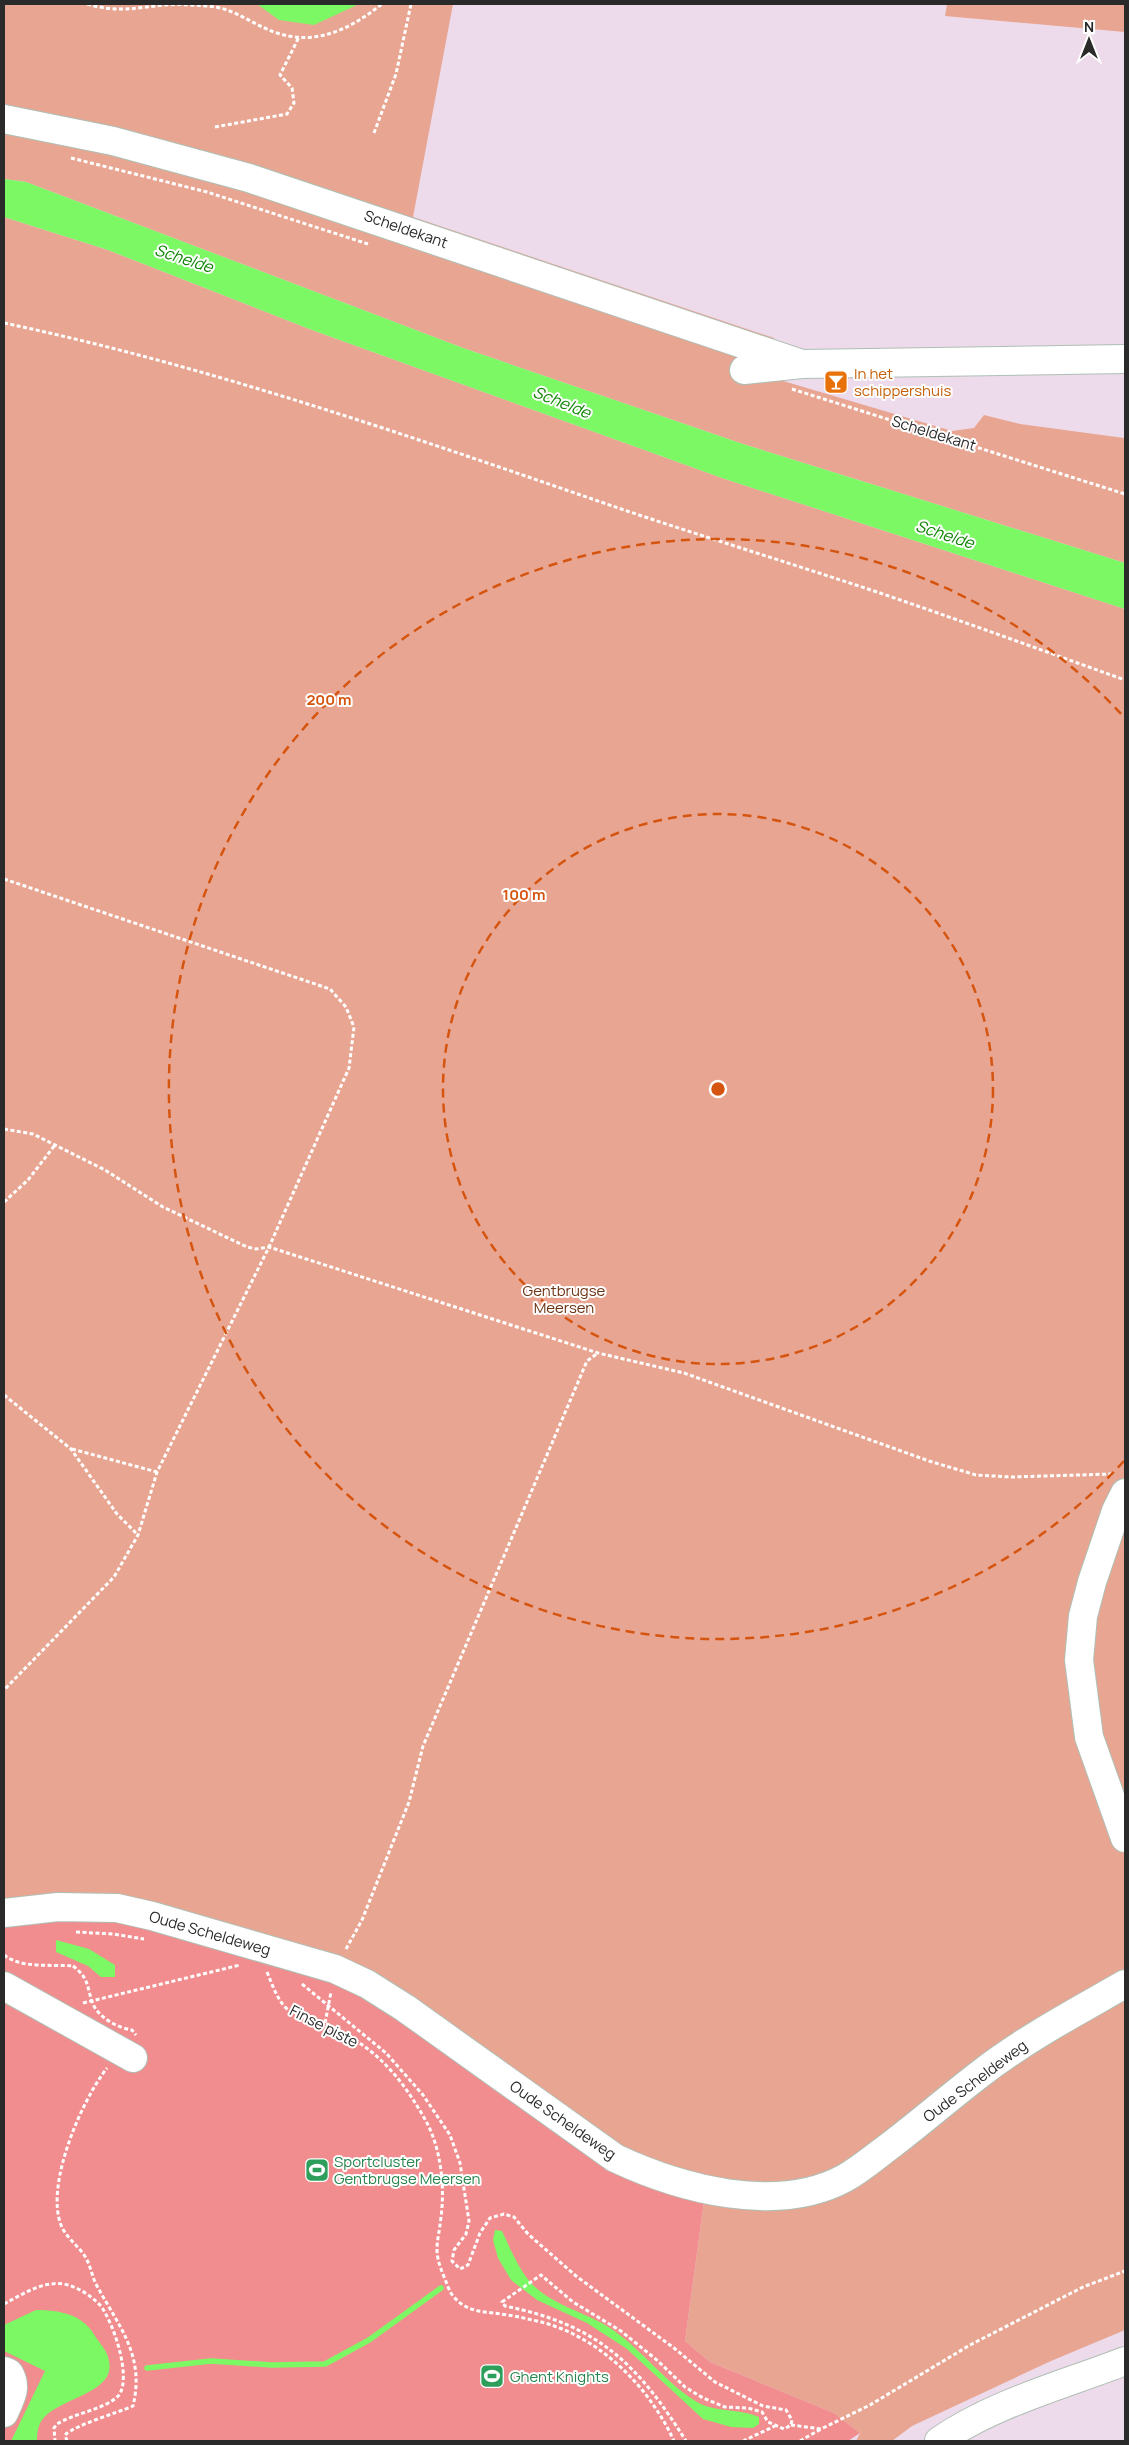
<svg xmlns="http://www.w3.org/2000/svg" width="1129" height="2445" font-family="Manrope,sans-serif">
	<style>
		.green { fill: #e8a692 }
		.pitch { fill: #f18d8e }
		.water { fill: #7df865 }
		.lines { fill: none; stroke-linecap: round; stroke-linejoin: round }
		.stream { stroke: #7df865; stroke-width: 5.5 }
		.minor-casing { stroke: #afbfb4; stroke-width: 30 }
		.path { stroke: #fff; stroke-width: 3; stroke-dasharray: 4 2.5; stroke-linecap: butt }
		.minor { stroke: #fff; stroke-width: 28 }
		.path-bridge { stroke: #fff; stroke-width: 3; stroke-dasharray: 4 2.5; stroke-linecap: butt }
		.ring { fill: none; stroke: #d5540f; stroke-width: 2.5; stroke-dasharray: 9 6 }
		.labels { text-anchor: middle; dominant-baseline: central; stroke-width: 4; stroke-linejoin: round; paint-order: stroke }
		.street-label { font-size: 15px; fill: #2a2a2a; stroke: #fff }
		.food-label { font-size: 15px; fill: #c56008; stroke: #fff; text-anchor: start }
		.park-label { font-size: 15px; fill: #6c3414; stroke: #fff }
		.leisure-label { font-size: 15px; fill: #27864d; stroke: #fff; text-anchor: start }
		.water-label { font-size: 16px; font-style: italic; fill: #118706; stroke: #fff }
		.centre { fill: #d5540f; stroke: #fff; stroke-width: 2.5 }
		.ring-label { font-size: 15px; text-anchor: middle; font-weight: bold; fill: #d5540f; stroke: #fff; stroke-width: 4; stroke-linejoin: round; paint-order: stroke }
	</style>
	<rect width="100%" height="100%" fill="#eddaeb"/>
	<!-- green -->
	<g class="green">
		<polygon points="4,4 453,4 413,217 774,338 763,375 952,431 974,428 984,415 1020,424 1124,438 1125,430 1125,563 743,444 463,348 26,182 4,179"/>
		<polygon points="947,4 1125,4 1125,32 945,16"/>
		<polygon points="4,217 108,250 312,330 722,478 1125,609 1125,2330 1051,2361 912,2426 892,2441 856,2441 860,2433 834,2413 710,2362 685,2341 705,2194 4,1901"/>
	</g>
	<!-- pitch -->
	<polygon class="pitch" points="83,1915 206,1940 367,1993 549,2116 705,2194 685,2341 710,2362 834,2413 860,2433 848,2441 4,2441 4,1921"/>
	<!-- water -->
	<g class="water">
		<polygon points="257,4 359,4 314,25 279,20"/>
		<polygon points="4,179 26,182 463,348 743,444 1125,563 1125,609 722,478 312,330 108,250 4,217"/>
		<polygon points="56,1940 89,1949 115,1965 115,1977 101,1977 88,1966 56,1952"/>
		<path d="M495 2230 502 2231C511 2250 519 2271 534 2286 556 2307 589 2313 613 2330 642 2350 668 2385 697 2402 717 2413 738 2408 759 2417V2424L753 2428 731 2427 703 2419 627 2349 587 2323 537 2300 511 2280 498 2258 493 2240Z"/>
		<path d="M36 2310C59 2310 83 2314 95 2336 98 2341 103 2346 106 2352 127 2397 50 2395 39 2426 37 2431 37 2437 37 2441H11L45 2371 4 2351V2325Z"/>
	</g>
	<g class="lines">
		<!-- stream -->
		<polyline class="stream" points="147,2368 211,2361 272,2365 325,2364 369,2340 441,2288"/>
		<!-- minor casing -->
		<g class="minor-casing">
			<g id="minor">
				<polyline points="4,119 113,141 249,178 802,364"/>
				<polyline points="744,370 802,364 1125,359"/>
				<polyline points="1125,1493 1116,1511 1092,1582 1083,1616 1079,1660 1089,1737 1125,1838"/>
				<path d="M4 1913 58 1907 117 1908 152 1916 335 1969 367 1984 405 2008 615 2158C681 2189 777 2215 845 2178 861 2169 876 2156 891 2145 921 2122 950 2097 980 2074 1025 2039 1076 2012 1125 1984"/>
				<polyline points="4,1986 133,2058"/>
				<path d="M4 2371 9 2373C18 2388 10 2399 4 2413"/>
				<path d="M939 2441C994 2403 1063 2385 1125 2361"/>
			</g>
		</g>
		<!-- path -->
		<g class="path">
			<path d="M87 4C118 13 134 8 165 5 179 4 193 5 207 6 232 7 252 24 274 32 316 47 350 29 382 4"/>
			<polyline points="215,127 287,114 294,103 292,88 280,75 299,37"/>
			<polyline points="374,133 396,74 411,4"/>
			<polyline points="71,158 207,192 368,244"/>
			<path d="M4 323C214 367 424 441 627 511 711 539 796 565 880 593 962 621 1044 651 1125 680"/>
			<polyline points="792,389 1125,494"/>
			<polyline points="4,879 330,989 346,1007 354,1027 349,1068 269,1247 157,1472 138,1535 114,1577 4,1690"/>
			<polyline points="4,1129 33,1134 105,1170 163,1207 247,1247 256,1249 269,1247 598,1353 684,1373 929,1461 976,1475 1011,1477 1112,1474"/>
			<polyline points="4,1202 28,1180 55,1145"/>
			<polyline points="4,1395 71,1449 117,1514 138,1535"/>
			<polyline points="72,1449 157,1472"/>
			<polyline points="76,1932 113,1934 144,1939"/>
			<polyline points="346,1949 362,1920 409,1802 423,1746 587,1361 598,1353"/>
			<path d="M4 1955C22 1969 51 1964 73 1966"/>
			<path d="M267 1972C272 1984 276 1996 284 2006 295 2018 311 2017 325 2023 337 2029 351 2036 361 2044 390 2064 409 2091 426 2121 441 2149 445 2186 441 2217 438 2246 432 2249 445 2279 447 2284 449 2291 453 2296 468 2314 486 2311 507 2315 517 2316 527 2319 537 2321 598 2335 649 2386 674 2441"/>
			<path d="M302 1984 386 2053 423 2095 450 2135 460 2163 469 2221 466 2234 454 2250 452 2261 460 2269 468 2265 480 2233 490 2218 504 2214 514 2217 528 2234 576 2276 674 2348 715 2382 763 2406 786 2410 792 2420 791 2425 784 2429 768 2422 762 2412 748 2408 725 2407 703 2398 685 2387 658 2361 621 2331 573 2302 541 2275 502 2302 505 2306C598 2325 637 2363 686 2441"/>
			<polyline points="83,2003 240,1965"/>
			<polyline points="325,2023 331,1992"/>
			<path d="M4 2304C23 2294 42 2281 64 2284 78 2287 90 2295 100 2305 113 2321 132 2377 119 2395 107 2409 74 2413 57 2424L54 2428 55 2441"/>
			<polyline points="791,2425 821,2429 870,2405 970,2345 1083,2287 1125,2271"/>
			<path d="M67 2441 65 2435C75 2425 117 2413 133 2406 145 2356 120 2328 97 2286 92 2277 91 2267 86 2258 79 2246 66 2238 61 2225 45 2184 82 2100 107 2068"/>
			<polyline points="743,2441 775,2426"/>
			<polyline points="800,2441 821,2429"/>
		</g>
		<!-- minor -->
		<use href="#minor" class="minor"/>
		<!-- path-bridge -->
		<path class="path-bridge" d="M73 1966C90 1979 86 1986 93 2004 99 2018 118 2028 132 2030L136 2035"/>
	</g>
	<!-- distance rings -->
	<g class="ring">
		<circle cx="718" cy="1089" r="275"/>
		<path d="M1124 1461A550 550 0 1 1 1124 717"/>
	</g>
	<!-- icons -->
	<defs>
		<g id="bar-square" transform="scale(1.25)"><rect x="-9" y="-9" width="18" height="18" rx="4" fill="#e8710a" stroke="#fff"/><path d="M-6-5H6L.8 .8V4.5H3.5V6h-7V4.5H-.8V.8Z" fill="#fff"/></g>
		<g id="stadium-square" transform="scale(1.25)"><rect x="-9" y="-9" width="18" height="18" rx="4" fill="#2e9e5b" stroke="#fff"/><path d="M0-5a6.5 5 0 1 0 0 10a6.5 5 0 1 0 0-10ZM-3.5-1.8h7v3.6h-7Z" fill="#fff"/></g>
	</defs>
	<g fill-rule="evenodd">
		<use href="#bar-square" x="836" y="382"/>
		<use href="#stadium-square" x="317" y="2170"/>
		<use href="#stadium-square" x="492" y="2376"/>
	</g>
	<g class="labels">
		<!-- street labels -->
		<g class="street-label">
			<text transform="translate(406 229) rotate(19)">Scheldekant</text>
			<text transform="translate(934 433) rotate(17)">Scheldekant</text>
			<text transform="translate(210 1933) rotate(16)">Oude Scheldeweg</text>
			<text transform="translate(324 2026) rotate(27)">Finse piste</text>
			<text transform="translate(975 2081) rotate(-37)">Oude Scheldeweg</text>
			<text transform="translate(563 2120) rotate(35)">Oude Scheldeweg</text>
		</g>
		<!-- food labels -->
		<g class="food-label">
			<text x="854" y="373">In het<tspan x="854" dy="17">schippershuis</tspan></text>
		</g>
		<!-- park labels -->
		<g class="park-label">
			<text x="564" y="1290">Gentbrugse<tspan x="564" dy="17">Meersen</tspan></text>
		</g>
		<!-- leisure labels -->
		<g class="leisure-label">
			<text x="334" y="2161">Sportcluster<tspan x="334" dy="17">Gentbrugse Meersen</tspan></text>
			<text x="510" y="2376">Ghent Knights</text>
		</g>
		<!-- water labels -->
		<g class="water-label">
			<text transform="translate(184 258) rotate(18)">Schelde</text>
			<text transform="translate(562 402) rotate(22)">Schelde</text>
			<text transform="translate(945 534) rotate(18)">Schelde</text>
		</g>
	</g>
	<circle cx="718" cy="1089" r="8" class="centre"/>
	<g class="ring-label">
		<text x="329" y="705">200 m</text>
		<text x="524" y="900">100 m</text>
	</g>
	<!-- border -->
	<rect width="1129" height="2445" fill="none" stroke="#2a2a2a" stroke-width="10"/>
	<!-- north arrow -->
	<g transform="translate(1089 40)" stroke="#ffffff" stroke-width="4" paint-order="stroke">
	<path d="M0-4L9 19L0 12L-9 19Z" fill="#2a2a2a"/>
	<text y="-8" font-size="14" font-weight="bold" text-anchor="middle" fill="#2a2a2a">N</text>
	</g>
</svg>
